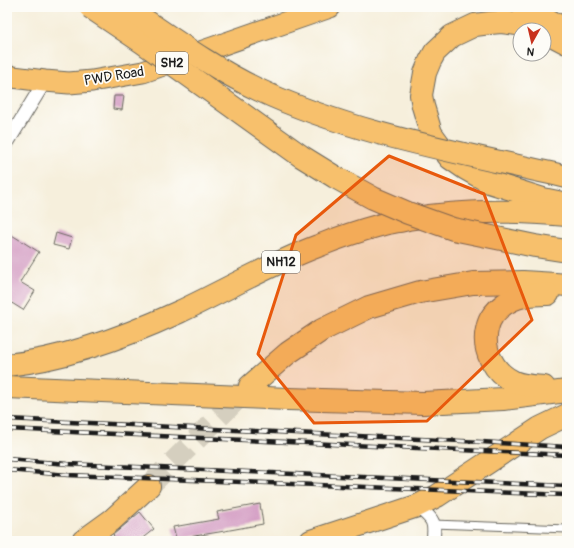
<svg xmlns="http://www.w3.org/2000/svg" width="574" height="548" font-family="Pangolin,sans-serif">
	<style>
		.building { fill: #d49ec4 }
		.lines { fill: none; stroke-linecap: round; stroke-linejoin: round }
		.motorway-tunnel { stroke: #d5cfbf; stroke-width: 22; stroke-dasharray: 22 11; stroke-linecap: butt }
		.service-casing { stroke: #68665f; stroke-width: 9 }
		.minor-casing { stroke: #68665f; stroke-width: 15 }
		.primary-casing { stroke: #68665f; stroke-width: 23 }
		.motorway-casing { stroke: #68665f; stroke-width: 24 }
		.service { stroke: #fff; stroke-width: 7 }
		.minor { stroke: #fff; stroke-width: 13 }
		.primary { stroke: #f7c06c; stroke-width: 21 }
		.motorway { stroke: #f7c06c; stroke-width: 22 }
		.rail-casing { stroke: #1c1c1c; stroke-width: 4.5 }
		.rail { stroke: #fdfcf7; stroke-width: 3; stroke-dasharray: 9; stroke-linecap: butt }
		.motorway-bridge-casing { stroke: #68665f; stroke-width: 24; stroke-linecap: butt }
		.motorway-bridge { stroke: #f7c06c; stroke-width: 22 }
		.marked { fill: #e8590c; fill-opacity: 0.2; stroke: #e8590c; stroke-width: 3; stroke-linejoin: round }
		.labels { text-anchor: middle; dominant-baseline: central; stroke-width: 3.5; stroke-linejoin: round; paint-order: stroke }
		.shield { fill: #fdfcf7; stroke: #605f5e; stroke-width: 1 }
		.shield-label { font-size: 13px; font-weight: bold; fill: #1c1c1c }
		.street-label { font-size: 14px; fill: #1c1c1c; stroke: #fdfcf7 }
	</style>
	<rect width="100%" height="100%" fill="#fdfcf7"/>
	<filter id="ink" filterUnits="userSpaceOnUse"><feTurbulence type="fractalNoise" baseFrequency=".025" numOctaves="2"/><feDisplacementMap in="SourceGraphic" scale="8" xChannelSelector="R" yChannelSelector="G"/><feConvolveMatrix kernelMatrix="1 2 1 2 8 2 1 2 1" color-interpolation-filters="sRGB"/></filter>
	<filter id="wash" filterUnits="userSpaceOnUse"><feTurbulence type="fractalNoise" baseFrequency=".012" numOctaves="4" result="noise"/><feDisplacementMap in="SourceGraphic" scale="16" xChannelSelector="R" yChannelSelector="G"/><feGaussianBlur stdDeviation="0.9" result="paint"/><feColorMatrix in="noise" values="0 0 0 0 0 0 0 0 0 0 0 0 0 0 0 0 0 1.4 0 .05"/><feComposite in="paint" operator="in"/></filter>
	<g filter="url(#wash)">
		<rect width="100%" height="100%" fill="#f6efdc"/>
		<g id="blocks">
			<!-- building -->
			<g class="building">
				<polygon points="114,96 124,96 122,110 113,109"/>
				<polygon points="7,232 39,252 20,282 35,291 23,310 7,300"/>
				<polygon points="56,233 72,238 69,249 53,245"/>
				<polygon points="260,504 263,524 219,532 176,539 173,527 219,519 217,512"/>
				<polygon points="140,512 154,529 139,541 119,541 113,535 120,529"/>
			</g>
		</g>
	</g>
	<g filter="url(#ink)">
		<use href="#blocks" fill-opacity="0" stroke="#68665f" stroke-width="1"/>
		<g class="lines">
			<!-- motorway-tunnel -->
			<polyline class="motorway-tunnel" points="149,486 249,387"/>
			<!-- service casing -->
			<g class="service-casing">
				<polyline id="service" points="433,524 567,529"/>
			</g>
			<!-- minor casing -->
			<g class="minor-casing">
				<g id="minor">
					<polyline points="7,143 45,81"/>
					<path d="M417 506C432 519 436 520 433 541"/>
				</g>
			</g>
			<!-- primary casing -->
			<g class="primary-casing">
				<g id="primary">
					<polyline points="523,7 541,15 567,30"/>
					<polyline points="7,75 13,77 45,81 69,83 92,81 143,72 330,7"/>
				</g>
			</g>
			<!-- motorway casing -->
			<g class="motorway-casing">
				<g id="motorway">
					<polyline points="542,30 517,24 501,22 490,23 475,25 452,36 435,52 430,61 425,73 421,95 423,106 431,133 439,144 450,158 466,169 489,182 543,199 567,204"/>
					<polyline points="544,31 567,43"/>
					<path d="M7 365C64 359 127 336 179 312 226 290 270 264 318 246 340 237 362 230 384 224 392 222 400 221 408 219 460 210 514 210 567 215"/>
					<polyline points="250,386 288,353 322,330 369,307 420,292 473,283 523,282 555,284 567,285"/>
					<polyline points="7,387 288,399 423,403 503,399 567,391"/>
					<path d="M544 387C534 386 523 386 514 382 494 373 482 350 487 329 488 324 490 319 493 315 507 297 526 294 548 294"/>
					<polyline points="83,541 112,520 149,486"/>
					<polyline points="311,541 417,506 437,496 540,428 567,415"/>
				</g>
			</g>
			<!-- service -->
			<use href="#service" class="service"/>
			<!-- minor -->
			<use href="#minor" class="minor"/>
			<!-- primary -->
			<use href="#primary" class="primary"/>
			<!-- motorway -->
			<use href="#motorway" class="motorway"/>
			<!-- rail casing -->
			<g class="rail-casing">
				<g id="rail">
					<polyline points="7,419 482,442 567,447"/>
					<polyline points="7,429 567,455"/>
					<polyline points="7,459 68,464 567,486"/>
					<polyline points="7,470 68,475 567,495"/>
				</g>
			</g>
			<!-- rail -->
			<use href="#rail" class="rail"/>
			<!-- motorway-bridge casing -->
			<g class="motorway-bridge-casing">
				<g id="motorway-bridge">
					<polyline points="90,7 142,42 301,156 335,177 373,198 408,213 453,229 535,246 567,251"/>
					<path d="M126 7C169 36 212 68 259 90 355 135 464 153 567 177"/>
				</g>
			</g>
			<!-- motorway-bridge -->
			<use href="#motorway-bridge" class="motorway-bridge"/>
		</g>
	</g>
	<!-- marked area -->
	<path class="marked" d="M389 156 484 194 532 320 427 421 314 423 258 354 296 235Z"/>
	<g class="labels">
		<!-- shield labels -->
		<g class="shield">
			<rect x="156" y="52" width="32" height="22" rx="3"/>
			<rect x="262" y="251" width="38" height="22" rx="3"/>
		</g>
		<g class="shield-label">
			<text x="172" y="63">SH2</text>
			<text x="281" y="262">NH12</text>
		</g>
		<!-- street labels -->
		<g class="street-label">
			<text transform="translate(114 76) rotate(-9)">PWD Road</text>
		</g>
	</g>
	<!-- margin -->
	<rect width="574" height="548" fill="none" stroke="#fdfcf7" stroke-width="24"/>
	<!-- north arrow -->
	<g transform="translate(532 42) rotate(188)"><circle r="19" fill="#fdfcf7" stroke="#a3a29f"/>
	<path d="M0-3L7 15L0 10L-7 15Z" fill="#c8321e"/>
	<text y="-6" font-size="11" font-weight="bold" text-anchor="middle" fill="#1c1c1c">N</text>
	</g>
</svg>
